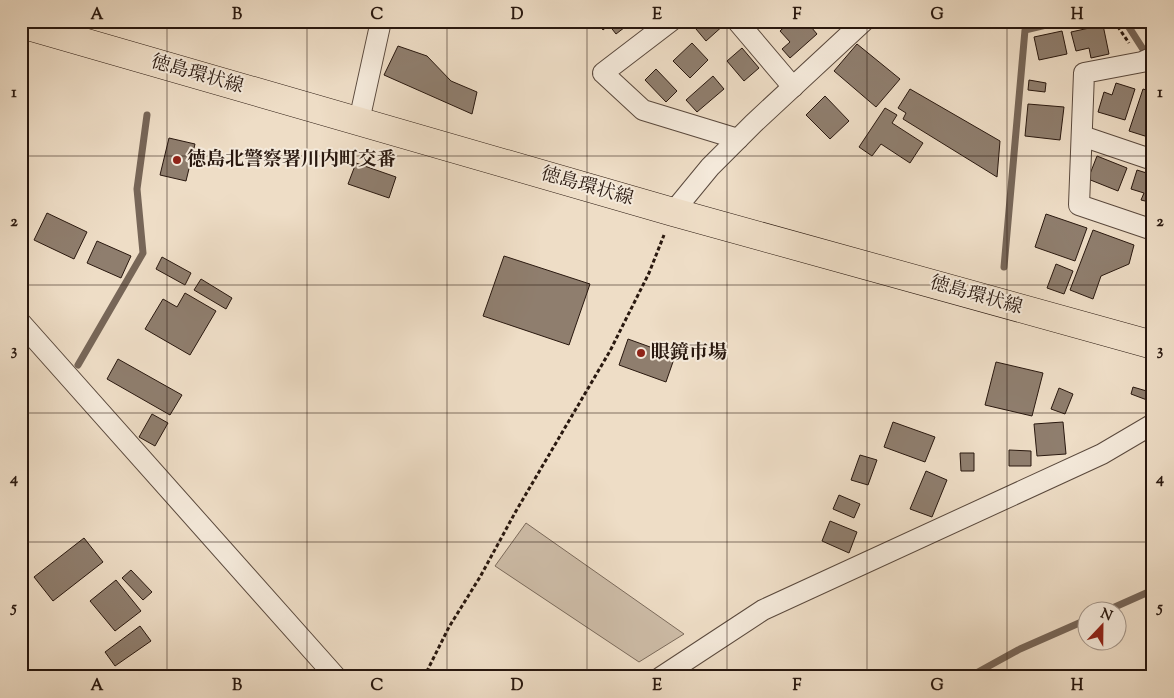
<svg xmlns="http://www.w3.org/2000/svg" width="1174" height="698" font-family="'Sorts Mill Goudy','Noto Serif JP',serif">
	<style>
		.green { fill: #cdbca7; stroke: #7b6a5b }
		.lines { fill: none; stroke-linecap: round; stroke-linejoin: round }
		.stream { stroke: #776658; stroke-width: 7 }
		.building { fill: #8f7e6e; stroke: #29180f }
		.minor-casing { stroke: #5a493d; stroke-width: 22 }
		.primary-casing { stroke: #29180f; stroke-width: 29 }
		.path { stroke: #29180f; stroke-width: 3; stroke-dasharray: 4 2.5; stroke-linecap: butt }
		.minor { stroke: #f4e9da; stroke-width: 20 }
		.primary { stroke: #eeddc6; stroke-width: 28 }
		.grid { fill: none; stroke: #29180f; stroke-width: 1; stroke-opacity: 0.55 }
		.poi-dot { fill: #8f2418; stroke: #f4e9da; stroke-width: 2 }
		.labels { text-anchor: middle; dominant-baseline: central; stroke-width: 4; stroke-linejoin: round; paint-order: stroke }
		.street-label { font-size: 19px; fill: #29180f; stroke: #f4e9da }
		.poi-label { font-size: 19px; font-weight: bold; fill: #29180f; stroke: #f4e9da; text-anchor: start }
		.neatline { fill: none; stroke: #29180f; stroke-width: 2 }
		.grid-label { font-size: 16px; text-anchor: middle; font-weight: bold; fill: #29180f }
	</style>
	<rect width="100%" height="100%" fill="#eeddc6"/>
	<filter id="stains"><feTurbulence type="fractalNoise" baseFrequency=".004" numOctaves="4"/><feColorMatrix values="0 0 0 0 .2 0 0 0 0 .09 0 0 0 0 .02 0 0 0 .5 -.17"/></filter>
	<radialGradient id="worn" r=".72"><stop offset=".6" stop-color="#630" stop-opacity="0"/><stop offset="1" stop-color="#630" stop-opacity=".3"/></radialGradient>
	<!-- green -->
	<polygon class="green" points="526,523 684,634 639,662 495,566"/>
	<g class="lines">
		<!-- stream -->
		<g class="stream">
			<polyline points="1125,21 1148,57"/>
			<polyline points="1004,267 1025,30 1063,21"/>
			<polyline points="78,365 143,253 137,189 147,115"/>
			<polyline points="1108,610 1153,590"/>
			<polyline points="969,677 1020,649 1086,620"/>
		</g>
	</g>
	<!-- building -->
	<g class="building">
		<polygon points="596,21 627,21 629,24 616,34 609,25 603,30"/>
		<polygon points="693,21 722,21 725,24 706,41 691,23"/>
		<polygon points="791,21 806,21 817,34 790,58 782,49 790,42 780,31"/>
		<polygon points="1103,25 1109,54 1091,58 1089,48 1076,51 1071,32"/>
		<polygon points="1062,31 1067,54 1039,60 1034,37"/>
		<polygon points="692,43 708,60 690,78 673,61"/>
		<polygon points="857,44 900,79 876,107 834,71"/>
		<polygon points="398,46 427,56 451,81 477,92 472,114 384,75"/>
		<polygon points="742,48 759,68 744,81 727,61"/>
		<polygon points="656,69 677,91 666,102 645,80"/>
		<polygon points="713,76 724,89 697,112 686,100"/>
		<polygon points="1029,80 1046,83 1045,92 1028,90"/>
		<polygon points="1116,83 1135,89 1125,120 1098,112 1104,92 1112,95"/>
		<polygon points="910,89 1000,141 997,177 903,119 906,113 898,108"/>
		<polygon points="1143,89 1153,92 1153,123 1148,137 1129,131"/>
		<polygon points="825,96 849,121 830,139 806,115"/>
		<polygon points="1028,104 1064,107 1060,140 1025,136"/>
		<polygon points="885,108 897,115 892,123 923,143 910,163 881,144 872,156 859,147"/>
		<polygon points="169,138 195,144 186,181 160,175"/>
		<polygon points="1097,156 1127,168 1118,191 1088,179"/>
		<polygon points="356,163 396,177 389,198 348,184"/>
		<polygon points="1137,170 1153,175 1153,203 1141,200 1144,193 1131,189"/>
		<polygon points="47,213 87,232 74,259 34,240"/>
		<polygon points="1046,214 1087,228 1075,261 1035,247"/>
		<polygon points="1093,230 1134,245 1129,264 1101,276 1093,299 1070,290"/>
		<polygon points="97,241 131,256 121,278 87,263"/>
		<polygon points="504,256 590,284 569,345 483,316"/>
		<polygon points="162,257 191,273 185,285 156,269"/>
		<polygon points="1056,264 1073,271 1064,294 1047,288"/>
		<polygon points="201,279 232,298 226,309 194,290"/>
		<polygon points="185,293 216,311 190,355 145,329 163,299 177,307"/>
		<polygon points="628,339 675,356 666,382 619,365"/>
		<polygon points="118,359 182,395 170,415 107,379"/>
		<polygon points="996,362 1043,373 1032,416 985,405"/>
		<polygon points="1133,387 1150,392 1147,400 1131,394"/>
		<polygon points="1059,388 1073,394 1065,414 1051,409"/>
		<polygon points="152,414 168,423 155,446 139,437"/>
		<polygon points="893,422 935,437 925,462 884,447"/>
		<polygon points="1063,422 1066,454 1037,456 1034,424"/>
		<polygon points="1009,450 1031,451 1031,466 1009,466"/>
		<polygon points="960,453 974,453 974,471 961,471"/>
		<polygon points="860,455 877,460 868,485 851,480"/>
		<polygon points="926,471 947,480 932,517 910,509"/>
		<polygon points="839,495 860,504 854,518 833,509"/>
		<polygon points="830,521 857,532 849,553 822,541"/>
		<polygon points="84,538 103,562 53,601 34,577"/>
		<polygon points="131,570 152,592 143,600 122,578"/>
		<polygon points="116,580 141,611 115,631 90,601"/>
		<polygon points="140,626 151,641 115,666 105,652"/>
	</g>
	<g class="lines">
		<!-- minor casing -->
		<g class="minor-casing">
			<g id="minor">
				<polyline points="671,21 603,73 643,110 738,139"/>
				<polyline points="737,21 793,87"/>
				<polyline points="1153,57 1142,62 1084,73 1079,205 1153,230"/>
				<polyline points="359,121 381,21"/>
				<polyline points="1082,136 1153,160"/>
				<polyline points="673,212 710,167 754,123 864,21"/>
				<polyline points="21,323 336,677"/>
				<polyline points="661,677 763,610 1102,454 1153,424"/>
			</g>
		</g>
		<!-- primary casing -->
		<g class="primary-casing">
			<polyline id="primary" points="21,24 673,212 1153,345"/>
		</g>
		<!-- path -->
		<g class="path">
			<polyline points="1114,21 1129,43"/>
			<polyline points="433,677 428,669 449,627 480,577 516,511 610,351 649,273 664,235"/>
		</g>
		<!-- minor -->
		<use href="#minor" class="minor"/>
		<!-- primary -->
		<use href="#primary" class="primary"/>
	</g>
	<!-- grid -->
	<path class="grid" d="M167 21V677M307 21V677M447 21V677M587 21V677M727 21V677M867 21V677M1007 21V677M21 156H1153M21 285H1153M21 413H1153M21 542H1153"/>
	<!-- markers -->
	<g class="poi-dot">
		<circle cx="177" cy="160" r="5"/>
		<circle cx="641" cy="353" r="5"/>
	</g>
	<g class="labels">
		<!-- street labels -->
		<g class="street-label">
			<text transform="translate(197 75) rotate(16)">徳島環状線</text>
			<text transform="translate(587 187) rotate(16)">徳島環状線</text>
			<text transform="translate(976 296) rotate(16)">徳島環状線</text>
		</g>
		<!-- poi labels -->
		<g class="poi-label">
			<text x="187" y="160">徳島北警察署川内町交番</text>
			<text x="651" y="353">眼鏡市場</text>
		</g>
	</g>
	<!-- margin -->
	<rect width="1174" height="698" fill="none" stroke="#eeddc6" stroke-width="55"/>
	<!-- north arrow -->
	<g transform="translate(1102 626) rotate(22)"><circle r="24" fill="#f4e9da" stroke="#a39589"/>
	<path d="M0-4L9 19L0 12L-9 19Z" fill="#8f2418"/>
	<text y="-8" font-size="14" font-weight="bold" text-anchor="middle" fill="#29180f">N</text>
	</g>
	<rect x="28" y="28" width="1118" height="642" class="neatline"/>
	<g class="grid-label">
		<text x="97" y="19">A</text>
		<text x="237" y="19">B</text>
		<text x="377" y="19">C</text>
		<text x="517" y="19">D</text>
		<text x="657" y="19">E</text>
		<text x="797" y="19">F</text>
		<text x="937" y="19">G</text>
		<text x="1077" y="19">H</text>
		<text x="14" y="97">1</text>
		<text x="1160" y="97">1</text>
		<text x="14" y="226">2</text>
		<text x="1160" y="226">2</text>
		<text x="14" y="355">3</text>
		<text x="1160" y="355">3</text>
		<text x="14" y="483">4</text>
		<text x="1160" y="483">4</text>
		<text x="14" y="612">5</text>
		<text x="1160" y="612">5</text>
		<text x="97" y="690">A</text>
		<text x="237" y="690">B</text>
		<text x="377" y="690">C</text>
		<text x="517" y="690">D</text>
		<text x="657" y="690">E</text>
		<text x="797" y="690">F</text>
		<text x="937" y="690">G</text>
		<text x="1077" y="690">H</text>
	</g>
	<rect width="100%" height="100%" filter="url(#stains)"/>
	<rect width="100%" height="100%" fill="url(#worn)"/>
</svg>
